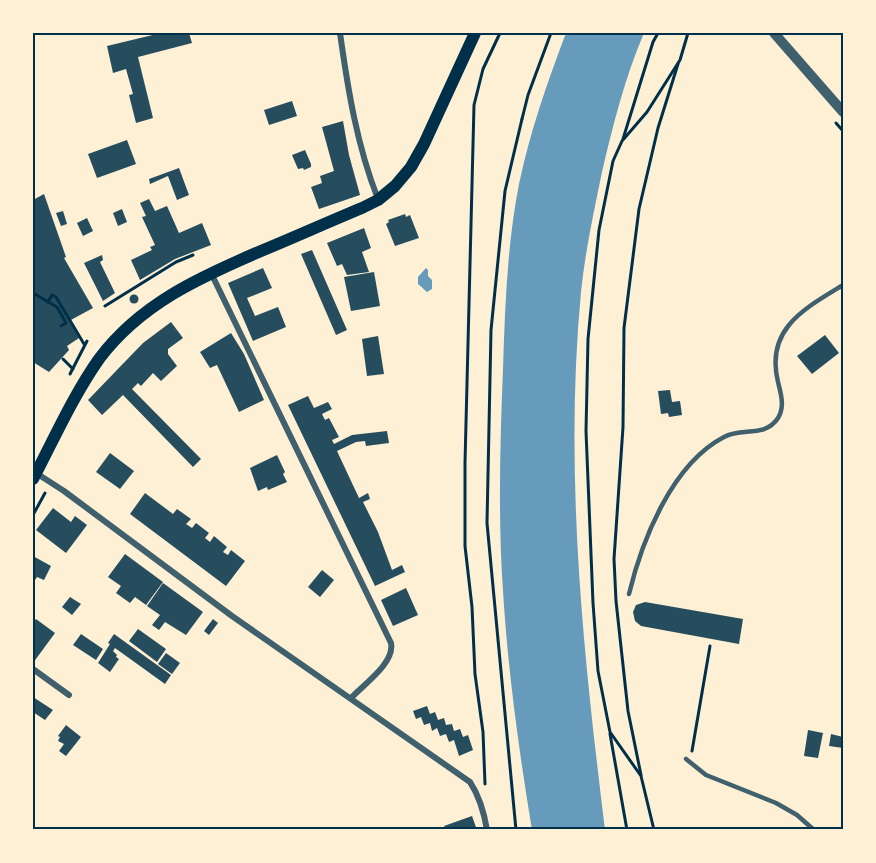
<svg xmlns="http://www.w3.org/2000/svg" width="876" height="863" font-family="Arial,sans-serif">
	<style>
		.water { fill: #669bbc }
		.building { fill: #264d5e }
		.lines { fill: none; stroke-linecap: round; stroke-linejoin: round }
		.path { stroke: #003049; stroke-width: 3 }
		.service { stroke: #3f606c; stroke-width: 4.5 }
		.minor { stroke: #3f606c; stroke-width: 6 }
		.tertiary { stroke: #3f606c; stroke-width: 10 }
		.secondary { stroke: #003049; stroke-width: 12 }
		.neatline { fill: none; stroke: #003049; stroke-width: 2 }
	</style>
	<rect width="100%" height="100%" fill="#fdf0d5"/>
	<!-- water -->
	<g class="water">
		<path d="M566 33H644C625 77 613 125 602 172 594 211 585 252 581 292 564 472 583 651 605 830H532C519 751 508 672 503 591 498 518 500 443 503 369 505 307 507 246 519 184 530 132 547 83 566 33Z"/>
		<polygon points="426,268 428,270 428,276 432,280 432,289 427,292 418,284 418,277"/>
	</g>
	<!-- building -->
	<g class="building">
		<polygon points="161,33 189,33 192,43 138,57 153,118 136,123 129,95 133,94 126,69 113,73 107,46"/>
		<polygon points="292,101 297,116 269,125 264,110"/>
		<polygon points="343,121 349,155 360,195 319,209 311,187 322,183 320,176 334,171 322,127"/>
		<polygon points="127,140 136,164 97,178 88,154"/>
		<polygon points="305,150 311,164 311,167 304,170 303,168 298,169 292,155"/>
		<polygon points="179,168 189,195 177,200 168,176 150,184 149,179"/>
		<polygon points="44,194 66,257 64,258 93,308 69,321 79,338 67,346 69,350 49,372 33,362 33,200"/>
		<polygon points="149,199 155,211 167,206 179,233 202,223 211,245 175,259 140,280 131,260 152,250 150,247 155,245 142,217 146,216 140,203"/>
		<polygon points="122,209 127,222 118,226 113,213"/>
		<polygon points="63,211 67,224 61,226 56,213"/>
		<polygon points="405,214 406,217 410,215 419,238 395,246 386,224 389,222 388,220"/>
		<polygon points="87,218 93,231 83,236 77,223"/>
		<polygon points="364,228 371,248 362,252 369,272 347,275 342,264 337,266 327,243"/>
		<polygon points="312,250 347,330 336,335 301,254"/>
		<polygon points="102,255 103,260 100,262 115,293 103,301 84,263"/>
		<polygon points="263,268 272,288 247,298 255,316 278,307 286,327 253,341 228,283"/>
		<polygon points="374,272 380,306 351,311 344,277"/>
		<circle cx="134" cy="299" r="4.5"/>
		<polygon points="171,322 183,338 168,349 168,354 177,366 161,381 153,373 141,386 138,383 132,389 201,459 193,467 123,395 102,415 88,400 143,343"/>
		<polygon points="231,333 244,354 264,400 239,412 217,365 210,368 200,352"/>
		<polygon points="825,335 839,353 812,374 797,356"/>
		<polygon points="378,336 384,374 367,376 362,339"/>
		<polygon points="670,390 672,402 680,401 682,415 669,417 668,413 661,414 658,391"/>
		<polygon points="308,396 314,408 328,402 332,409 322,414 325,420 329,418 339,437 332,440 334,444 352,435 387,431 389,443 366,446 365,441 356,442 337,451 359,498 368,493 370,499 363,502 378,532 392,570 402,565 405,572 375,586 288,405"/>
		<polygon points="110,453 134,471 120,489 96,472"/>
		<polygon points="277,455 285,472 283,474 287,482 268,490 267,487 258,491 250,468"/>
		<polygon points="145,493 173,514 177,509 191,519 186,524 192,528 196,523 209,533 205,538 210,542 214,536 227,547 223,552 228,555 231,550 245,561 226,586 130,514"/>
		<polygon points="53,508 71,522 75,516 87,525 66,553 36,530"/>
		<polygon points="125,554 163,582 146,605 135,597 130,603 116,593 121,586 108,577"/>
		<polygon points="33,556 51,566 44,580 37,577 33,583"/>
		<polygon points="322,570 334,580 320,597 308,587"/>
		<polygon points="163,583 203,612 186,635 165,622 159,630 152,625 160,615 147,606"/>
		<polygon points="406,588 418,615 393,626 381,600"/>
		<polygon points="70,597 81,604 72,615 62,607"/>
		<polygon points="645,602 743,619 739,644 641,626 635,621 633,612 636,605"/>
		<polygon points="36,619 55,633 33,663 33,623"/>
		<polygon points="213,619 218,623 209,635 204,631"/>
		<polygon points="138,629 166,649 157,662 129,641"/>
		<polygon points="81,634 103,649 96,660 73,645"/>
		<polygon points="114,634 171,675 165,684 115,648 113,651 117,655 116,657 119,659 110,672 98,663 110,644 108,643"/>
		<polygon points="166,653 180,663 172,674 158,664"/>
		<polygon points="33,697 53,710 45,720 33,712"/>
		<polygon points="427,706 430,714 435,712 438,720 444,718 446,725 452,724 454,731 460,729 463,737 468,735 473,750 459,756 454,740 449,742 446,734 440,736 437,728 432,731 430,723 424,725 421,717 416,719 413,711"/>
		<polygon points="66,725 81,737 66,756 59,751 64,744 58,741 60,737 58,736"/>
		<polygon points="808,730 823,733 818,758 804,756"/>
		<polygon points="831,734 843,737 843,748 829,746"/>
		<polygon points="472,816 477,830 446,830 444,826"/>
	</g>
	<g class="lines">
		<!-- path -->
		<g class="path">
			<polyline points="522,119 528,95 551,33"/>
			<polyline points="836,123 843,131"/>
			<polyline points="623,139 653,42 658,33"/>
			<polyline points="33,293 57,307 66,323 61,326"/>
			<polyline points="48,302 52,295 56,297 84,344"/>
			<polyline points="105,306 176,262 193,255"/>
			<polyline points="63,359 73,369"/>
			<polyline points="70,374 87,341"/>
			<polyline points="33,515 45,493"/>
			<polyline points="610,734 627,830"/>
			<polyline points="692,751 710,646"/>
			<polyline points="641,775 628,711 616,601 614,559 623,427 624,328 639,209 658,128 678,64"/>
			<polyline points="485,784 483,732 475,674 472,607 465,546 465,463 474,105 483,69 500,33"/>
			<polyline points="516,830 487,523 491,330 505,191 522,119"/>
			<polyline points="654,830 641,776 610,732 598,671 593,603 586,431 588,339 599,230 613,161 622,141 647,112 680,60 688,33"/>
		</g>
		<!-- service -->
		<g class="service">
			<path d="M629 594C642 540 672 464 724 437 742 427 765 438 778 418 785 407 781 394 778 382 765 329 804 309 843 285"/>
			<polyline points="686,759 706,775 776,803 797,815 814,830"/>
		</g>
		<!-- minor -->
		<g class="minor">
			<path d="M340 33C348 90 357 146 378 199"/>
			<path d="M211 273 391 643C395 663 364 684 351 698"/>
			<path d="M36 473 64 491 232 616 470 782C480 797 484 812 487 830"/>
			<polyline points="33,669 69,695"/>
		</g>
		<!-- tertiary -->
		<polyline class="tertiary" points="774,33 843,112"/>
		<!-- secondary -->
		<path class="secondary" d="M33 479C54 439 73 396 99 359 140 304 200 277 261 251 295 237 328 222 362 208L378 200 395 186 411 167 424 144 475 33"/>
	</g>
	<!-- border -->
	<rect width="876" height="863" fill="none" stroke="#fdf0d5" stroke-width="69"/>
	<rect x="34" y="34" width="808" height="794" class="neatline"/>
</svg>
